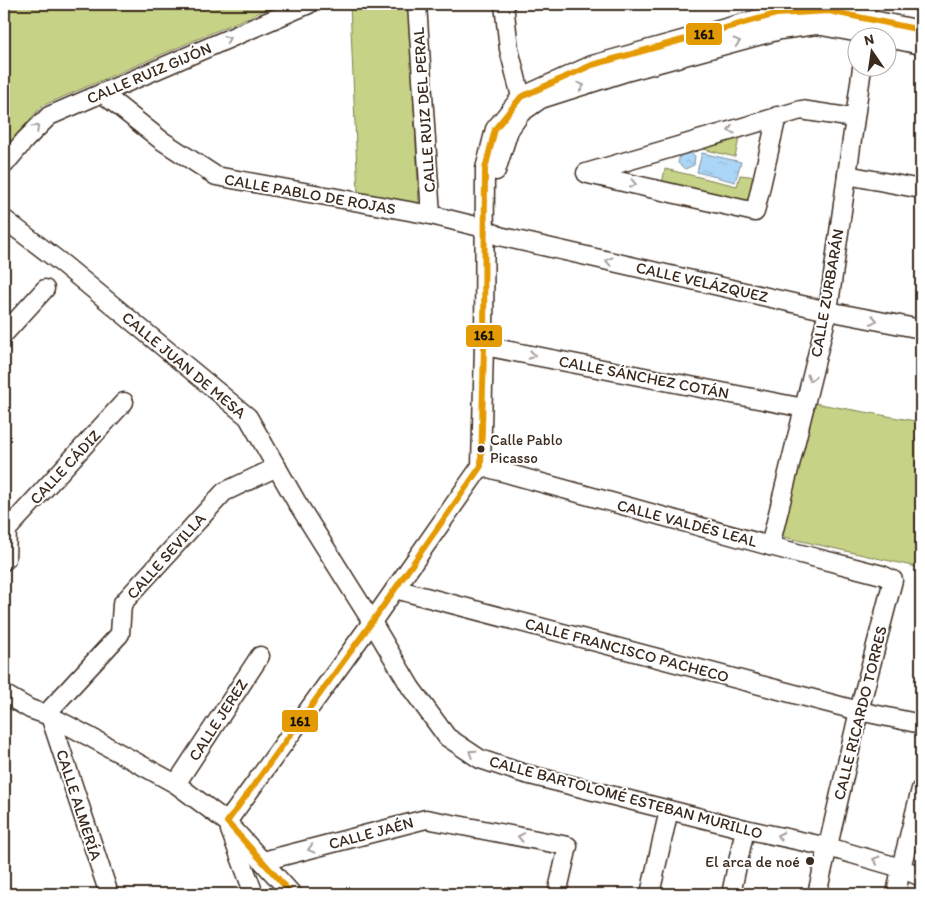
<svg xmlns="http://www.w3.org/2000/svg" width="925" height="898" font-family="Itim,sans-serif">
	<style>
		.green { fill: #c6d285; stroke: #807e52 }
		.water { fill: url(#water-ripples); stroke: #7f91a0 }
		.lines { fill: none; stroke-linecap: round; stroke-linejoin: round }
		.minor-casing { stroke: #3b2a1e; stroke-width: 21 }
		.minor { stroke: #fff; stroke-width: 18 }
		.bus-1-casing { stroke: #fff; stroke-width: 10 }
		.bus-1 { stroke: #e49a03; stroke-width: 6 }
		.oneway { stroke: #a79f9a }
		.bus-dot { fill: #3b2a1e; stroke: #fff; stroke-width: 2 }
		.labels { text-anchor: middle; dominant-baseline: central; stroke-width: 4; stroke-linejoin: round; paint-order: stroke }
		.bus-label { font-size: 15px; fill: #3b2a1e; stroke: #fff; text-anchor: start }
		.street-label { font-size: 16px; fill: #3b2a1e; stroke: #fff }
		.poi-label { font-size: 16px; fill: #3b2a1e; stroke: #fff; text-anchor: end }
		.line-badge { stroke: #fff; stroke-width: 2 }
		.pale-badge-label { font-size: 14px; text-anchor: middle; font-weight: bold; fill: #111 }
	</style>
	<defs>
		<pattern id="water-ripples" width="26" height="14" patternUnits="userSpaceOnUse" patternTransform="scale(1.25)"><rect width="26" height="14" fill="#acd6f7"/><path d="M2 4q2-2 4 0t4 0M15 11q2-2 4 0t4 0" fill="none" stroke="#95b8d3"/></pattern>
	</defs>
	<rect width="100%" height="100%" fill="#fff"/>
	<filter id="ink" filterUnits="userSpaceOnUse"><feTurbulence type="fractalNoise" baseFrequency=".02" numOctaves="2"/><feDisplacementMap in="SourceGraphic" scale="10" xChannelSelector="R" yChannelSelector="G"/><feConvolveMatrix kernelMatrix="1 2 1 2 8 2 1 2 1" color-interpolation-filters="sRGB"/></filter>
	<g filter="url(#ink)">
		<!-- green -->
		<g class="green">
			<polygon points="4,4 279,4 42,106 4,149"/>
			<polygon points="350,4 409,4 419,204 358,195"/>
			<polygon points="740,134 735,157 695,147"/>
			<polygon points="665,169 737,186 740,175 757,177 751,206 662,183"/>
			<polygon points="814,403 921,422 921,568 779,536"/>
		</g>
		<!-- water -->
		<g class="water">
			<polygon points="689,152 695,156 694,165 685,169 678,163 680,155"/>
			<polygon points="702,153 741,162 735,182 697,172"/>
		</g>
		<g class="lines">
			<!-- minor casing -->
			<g class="minor-casing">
				<g id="minor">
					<polyline points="417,4 431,215"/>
					<polyline points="504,4 509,49 521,97"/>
					<polyline points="888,38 921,45"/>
					<polyline points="102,93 161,140 216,176 431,215 484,228 499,236 828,311 921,329"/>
					<polyline points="4,165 25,140 49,116 309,4"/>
					<polyline points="496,171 509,130 521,113 541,99 629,71 780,30 816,25 887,38"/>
					<polyline points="586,173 801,110 854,118"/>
					<polyline points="588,174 755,212 777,116"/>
					<polyline points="847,175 921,189"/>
					<polyline points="4,219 64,265 248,417 296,501 372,622 411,688 447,737 480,759 522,773 745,829 828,847 901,868 921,877"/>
					<polyline points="4,334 45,289"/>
					<polyline points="484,346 804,408"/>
					<polyline points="481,466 770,546 882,575 893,580 859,711 817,894"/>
					<polyline points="770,546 828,311 862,68"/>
					<polyline points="4,561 6,559 7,530 124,402"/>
					<polyline points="395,589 859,711 921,724"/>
					<polyline points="4,694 30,709 50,716 90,737 176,784 227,822 292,894"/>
					<polyline points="46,714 120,634 122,604 224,492 277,467"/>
					<polyline points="50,716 109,894"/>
					<polyline points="176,784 260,656"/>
					<polyline points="227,822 372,622 481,466 484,346 485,169 495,129 521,97 592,65 776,14 829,11 921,30"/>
					<polyline points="230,830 254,894"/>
					<polyline points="263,861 426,819 568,846 557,894"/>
					<polyline points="650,894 669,810"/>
					<polyline points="731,894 745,829"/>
					<polyline points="896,894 901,868 921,789"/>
				</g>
			</g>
			<!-- minor -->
			<use href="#minor" class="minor"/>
			<!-- bus-1 casing -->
			<g class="bus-1-casing">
				<polyline id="bus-1" points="292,894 227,822 372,622 481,466 484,346 485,169 495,129 521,97 592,65 776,14 829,11 921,30"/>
			</g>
			<!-- bus-1 -->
			<use href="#bus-1" class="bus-1"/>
		</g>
		<!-- one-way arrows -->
		<defs><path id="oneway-chevron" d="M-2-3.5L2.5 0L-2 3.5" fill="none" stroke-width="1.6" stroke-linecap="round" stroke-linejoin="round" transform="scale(1.25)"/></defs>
		<g class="oneway">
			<use href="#oneway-chevron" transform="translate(227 39) rotate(-23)"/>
			<use href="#oneway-chevron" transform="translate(737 42) rotate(-15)"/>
			<use href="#oneway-chevron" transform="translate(581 86) rotate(-17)"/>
			<use href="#oneway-chevron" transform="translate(36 128) rotate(-44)"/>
			<use href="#oneway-chevron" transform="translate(731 130) rotate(163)"/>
			<use href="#oneway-chevron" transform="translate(633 184) rotate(13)"/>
			<use href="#oneway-chevron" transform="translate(609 261) rotate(-167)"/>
			<use href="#oneway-chevron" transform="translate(874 320) rotate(11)"/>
			<use href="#oneway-chevron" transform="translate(532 355) rotate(11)"/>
			<use href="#oneway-chevron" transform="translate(811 378) rotate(104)"/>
			<use href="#oneway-chevron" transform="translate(472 753) rotate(-147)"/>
			<use href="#oneway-chevron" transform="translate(780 836) rotate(-168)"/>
			<use href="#oneway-chevron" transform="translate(521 837) rotate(-169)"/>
			<use href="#oneway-chevron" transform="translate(311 849) rotate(165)"/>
			<use href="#oneway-chevron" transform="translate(876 860) rotate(-164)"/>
		</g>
	</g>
	<!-- markers -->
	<g class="bus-dot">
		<circle cx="481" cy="449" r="4.5"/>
		<circle cx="810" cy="861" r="5"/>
	</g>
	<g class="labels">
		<!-- bus labels -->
		<g class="bus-label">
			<text x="490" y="440">Calle Pablo<tspan x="490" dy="18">Picasso</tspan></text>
		</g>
		<!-- street labels -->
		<g class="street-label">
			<text transform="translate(149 73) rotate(-23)">CALLE RUIZ GIJÓN</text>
			<text transform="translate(424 110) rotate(-94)">CALLE RUIZ DEL PERAL</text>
			<text transform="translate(310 194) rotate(10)">CALLE PABLO DE ROJAS</text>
			<text transform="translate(702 282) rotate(13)">CALLE VELÁZQUEZ</text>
			<text transform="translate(827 293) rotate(-80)">CALLE ZURBARÁN</text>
			<text transform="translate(184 365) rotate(40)">CALLE JUAN DE MESA</text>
			<text transform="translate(644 377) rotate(11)">CALLE SÁNCHEZ COTÁN</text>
			<text transform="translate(65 467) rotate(-47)">CALLE CÁDIZ</text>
			<text transform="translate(687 523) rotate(15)">CALLE VALDÉS LEAL</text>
			<text transform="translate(166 556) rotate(-48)">CALLE SEVILLA</text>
			<text transform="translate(627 650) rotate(15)">CALLE FRANCISCO PACHECO</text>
			<text transform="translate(860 713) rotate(-76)">CALLE RICARDO TORRES</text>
			<text transform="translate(218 720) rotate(-57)">CALLE JEREZ</text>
			<text transform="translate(626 797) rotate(15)">CALLE BARTOLOMÉ ESTEBAN MURILLO</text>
			<text transform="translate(79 805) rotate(72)">CALLE ALMERÍA</text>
			<text transform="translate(371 833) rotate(-15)">CALLE JAÉN</text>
		</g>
		<!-- poi labels -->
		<g class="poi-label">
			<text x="800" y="861">El arca de noé</text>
		</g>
	</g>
	<g class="line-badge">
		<rect x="685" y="22" width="38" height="24" rx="5" fill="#e49a03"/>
		<rect x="465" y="324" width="38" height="24" rx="5" fill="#e49a03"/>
		<rect x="281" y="709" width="38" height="24" rx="5" fill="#e49a03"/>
	</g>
	<g class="pale-badge-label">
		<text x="704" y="39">161</text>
		<text x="484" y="340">161</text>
		<text x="300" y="726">161</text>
	</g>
	<!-- margin -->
	<rect width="925" height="898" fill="none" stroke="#fff" stroke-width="20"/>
	<rect x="10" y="10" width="905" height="878" fill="none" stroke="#3b2a1e" stroke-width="2" filter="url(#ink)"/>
	<!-- north arrow -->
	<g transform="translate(872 52) rotate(347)"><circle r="24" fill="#ffffff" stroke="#b1aaa5"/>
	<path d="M0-4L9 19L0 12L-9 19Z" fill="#3b2a1e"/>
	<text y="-8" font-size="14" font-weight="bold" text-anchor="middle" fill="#3b2a1e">N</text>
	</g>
</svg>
